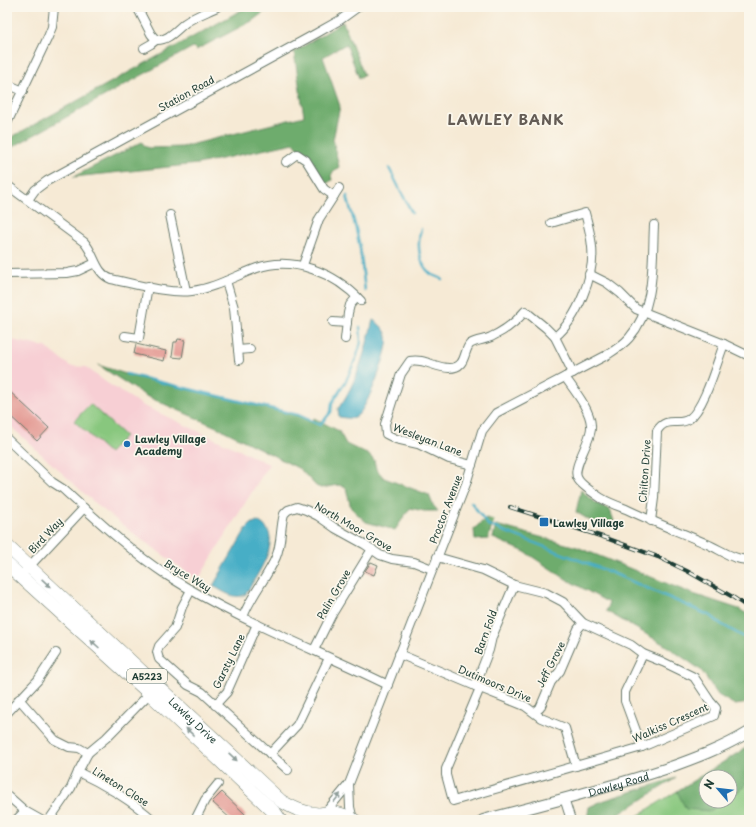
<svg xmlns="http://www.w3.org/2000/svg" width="756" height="827" font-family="'Playpen Sans',sans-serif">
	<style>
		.built { fill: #f7cfd4 }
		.green { fill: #88c77e; stroke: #548259; fill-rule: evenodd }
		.forest { fill: #6eac6d; stroke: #467450 }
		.water { fill: #47aec6; stroke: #33767d }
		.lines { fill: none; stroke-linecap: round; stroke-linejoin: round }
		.stream { stroke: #47aec6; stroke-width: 2.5 }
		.building { fill: #e39791 }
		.minor-casing { stroke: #6a7a6c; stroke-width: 10 }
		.tertiary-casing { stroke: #6a7a6c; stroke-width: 12 }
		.primary-casing { stroke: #6a7a6c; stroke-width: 14 }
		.minor { stroke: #fff; stroke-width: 8 }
		.tertiary { stroke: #fff; stroke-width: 10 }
		.primary { stroke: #fff; stroke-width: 13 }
		.rail-casing { stroke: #1f3d34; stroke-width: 4 }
		.rail { stroke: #fbf7ec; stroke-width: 2.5; stroke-dasharray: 8; stroke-linecap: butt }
		.oneway { fill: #8f9e9a }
		.poi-dot { fill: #1f6fb2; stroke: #fbf7ec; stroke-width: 1.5 }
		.labels { text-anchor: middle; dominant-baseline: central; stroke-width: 3.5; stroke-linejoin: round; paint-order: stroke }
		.shield { fill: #fbf7ec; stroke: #61756b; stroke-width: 1 }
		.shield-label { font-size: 9px; font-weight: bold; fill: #1f3d34 }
		.street-label { font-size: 10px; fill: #1f3d34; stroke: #fbf7ec }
		.poi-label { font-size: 10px; font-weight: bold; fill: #1f3d34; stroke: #fbf7ec; text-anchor: start }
		.district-label { font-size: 14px; font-weight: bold; letter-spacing: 1px; fill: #645c55; stroke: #fbf7ec }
	</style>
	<rect width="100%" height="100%" fill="#fbf7ec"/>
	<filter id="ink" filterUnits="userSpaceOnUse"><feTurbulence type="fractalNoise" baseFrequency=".025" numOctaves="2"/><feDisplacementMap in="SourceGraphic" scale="8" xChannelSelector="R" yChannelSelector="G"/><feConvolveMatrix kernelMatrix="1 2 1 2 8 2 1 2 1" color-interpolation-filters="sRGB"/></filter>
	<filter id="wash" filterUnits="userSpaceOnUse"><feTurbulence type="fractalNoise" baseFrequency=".012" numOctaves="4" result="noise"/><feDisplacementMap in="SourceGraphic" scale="16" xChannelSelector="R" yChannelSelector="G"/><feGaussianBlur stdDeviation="0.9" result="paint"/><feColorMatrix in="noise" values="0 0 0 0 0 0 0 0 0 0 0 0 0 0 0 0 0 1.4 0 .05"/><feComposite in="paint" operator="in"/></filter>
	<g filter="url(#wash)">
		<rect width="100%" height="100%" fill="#f6ead5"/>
		<!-- built -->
		<polygon class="built" points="7,339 46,347 70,366 86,367 107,383 144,406 269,464 198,580 138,537 96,504 7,423"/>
		<!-- green -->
		<g class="green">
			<polygon points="90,404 125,436 109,453 74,421"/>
			<path d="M749 746V820H631ZM706 777H730V801H706Z"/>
		</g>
		<!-- forest -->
		<g class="forest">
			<polygon points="247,7 271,7 252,21 196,50 193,47 7,150 7,140 17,134"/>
			<polygon points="343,22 364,75 359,78 346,44 323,57 340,106 333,140 339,167 331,175 332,180 326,184 294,143 198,164 73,177 142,142 144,146 149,148 182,147 304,116 294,52"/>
			<polygon points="98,365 126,374 298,415 312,421 314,418 339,431 346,444 369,455 374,460 376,469 384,478 429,495 433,505 438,511 424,511 410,508 395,530 366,522 351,508 346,488 339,485 321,488 316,486 300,469 221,429 146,396"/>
			<polygon points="581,490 596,503 610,510 614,521 611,526 594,523 576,512"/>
			<polygon points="486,518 494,520 488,539 475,540 474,529"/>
			<polygon points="496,525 577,547 693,594 739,609 749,615 749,703 735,705 718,695 701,670 665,645 606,611 609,603 566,579 525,552 493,538"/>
			<polygon points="749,746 749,779 744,787 730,797 730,777 706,777 706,801 724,801 710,811 686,809 677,791"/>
			<polygon points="676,778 610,820 587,820 589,807 602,801"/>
		</g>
		<!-- water -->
		<g class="water">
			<path d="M373 320C379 323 385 329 387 336 391 347 368 405 359 414 353 420 346 418 339 417L338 409C357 383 365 351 373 320Z"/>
			<path d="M257 521C288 535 256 575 246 594 235 601 223 591 213 586L246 529 251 524Z"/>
		</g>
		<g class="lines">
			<!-- stream -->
			<g class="stream">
				<polyline points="389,168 412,213"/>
				<polyline points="347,196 356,229 360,248 365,291"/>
				<path d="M421 229C417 243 418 264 431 274 434 276 439 277 442 279"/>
				<polyline points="126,374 298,415 320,425 331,412 332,403 346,381 357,356 361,342 360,327"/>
				<polyline points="471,502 488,525 610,572 711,616 721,624 749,640"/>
			</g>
		</g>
		<g id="blocks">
			<!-- building -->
			<g class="building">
				<polygon points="178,339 185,340 182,358 172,357 174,342 177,342"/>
				<polygon points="136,344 166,351 164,361 134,354"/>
				<polygon points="7,389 49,428 37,441 7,413"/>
				<polygon points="371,562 378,565 374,575 365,571"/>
				<polygon points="222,792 246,815 242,820 232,820 212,802"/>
			</g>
		</g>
	</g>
	<g filter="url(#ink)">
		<use href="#blocks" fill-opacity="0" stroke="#6a7a6c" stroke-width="1"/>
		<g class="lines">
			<!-- minor casing -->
			<g class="minor-casing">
				<g id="minor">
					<path d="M137 7 151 34 156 40C168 41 176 30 185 23 195 16 207 12 217 7"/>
					<polyline points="144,48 151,44 156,40"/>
					<polyline points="7,84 23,91"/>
					<polyline points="7,123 48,37 52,27 54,7"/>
					<polyline points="286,162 297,154 306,160 324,189 334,196"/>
					<path d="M7 185 84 242C95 254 95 273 111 279 135 284 168 294 192 291 215 288 235 276 257 268 294 255 336 274 361 301"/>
					<polyline points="28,200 35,190 47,181 317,33 340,20 358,7"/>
					<polyline points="170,215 186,291"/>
					<path d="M551 223 585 213C588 224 591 236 592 247 595 275 577 319 555 337"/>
					<polyline points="303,265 319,219 339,188"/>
					<polyline points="7,274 67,273 78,271 95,263"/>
					<polyline points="589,274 607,283 620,293 636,309 724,344 749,356"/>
					<polyline points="226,281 234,308 239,360"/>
					<polyline points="333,322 347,323"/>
					<polyline points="125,336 139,338 148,286"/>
					<polyline points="345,339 348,313 350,305 357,297"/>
					<polyline points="238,350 250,349"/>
					<path d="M565 377C574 390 590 409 591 425 593 440 570 468 578 479 581 485 595 494 601 498 609 503 618 506 626 509 653 522 680 532 707 544 718 548 738 563 749 559"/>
					<path d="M7 439 52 482 63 489C96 519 130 551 168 576 237 620 315 649 388 685"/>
					<path d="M472 465 449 459 418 444 396 439 386 434 385 424 401 374 410 361C424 358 435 368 449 368 467 368 463 351 470 344 476 340 485 340 491 337 504 331 516 322 525 311L546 328 555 337 573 373"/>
					<path d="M651 521 654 498 657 431C667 415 678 427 689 419 704 409 717 362 724 344"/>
					<polyline points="437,557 483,570 514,585 546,593 563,602 583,623 631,645 643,654 663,662 694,677 710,701 716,708 714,716 642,747 453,801 446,775 446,769 480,688"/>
					<polyline points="26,570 84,508"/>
					<polyline points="191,590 182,607 175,628 159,646 157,652 159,659 188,685 202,692 288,770"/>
					<path d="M243 617C251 595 267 578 276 557 282 543 280 528 284 514L288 510 297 507 306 510 318 516 335 528 364 544 380 555 392 559 414 562 432 569"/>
					<polyline points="314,650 331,616 372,549"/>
					<polyline points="399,654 480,688 525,706 541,718 565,728 576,766"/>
					<polyline points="475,686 489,650 492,637 514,585"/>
					<polyline points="19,699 55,740 69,747 79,748 88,753"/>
					<polyline points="215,705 227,692 257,624"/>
					<polyline points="535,712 540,708 551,682 560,671 578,629 583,623"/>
					<polyline points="7,713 38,680 56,653"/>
					<polyline points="642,747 625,701 625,692 643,654"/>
					<polyline points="270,754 297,725 329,658"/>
					<path d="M78 772C102 783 134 802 153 820"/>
					<polyline points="349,784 350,807 353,820"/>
					<polyline points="7,795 25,811 41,820"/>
					<polyline points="564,798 571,820"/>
					<path d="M326 812 349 784 466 484 482 431 496 413 607 355C615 350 623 345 629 338 656 307 652 263 654 225"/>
					<polyline points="16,820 25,811"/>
					<polyline points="49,820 71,788 78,772 88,753 106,738 152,691"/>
					<polyline points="195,820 205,800 218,784"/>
				</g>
			</g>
			<!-- tertiary casing -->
			<g class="tertiary-casing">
				<g id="tertiary">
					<path id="s1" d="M483 820C544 804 605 789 665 769 693 759 723 748 749 732"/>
				</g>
			</g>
			<!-- primary casing -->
			<g class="primary-casing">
				<g id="primary">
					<path id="s2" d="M7 546 281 801C293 808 303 813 318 814"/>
					<polyline points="7,564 150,694 276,814 280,820"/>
					<path d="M310 818C326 810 339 811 354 820"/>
				</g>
			</g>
			<!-- minor -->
			<use href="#minor" class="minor"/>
			<!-- tertiary -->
			<use href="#tertiary" class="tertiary"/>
			<!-- primary -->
			<use href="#primary" class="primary"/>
			<!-- rail casing -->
			<g class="rail-casing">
				<polyline id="rail" points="510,507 606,538 658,557 687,571 731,596 749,608"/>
			</g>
			<!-- rail -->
			<use href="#rail" class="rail"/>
		</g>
		<!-- one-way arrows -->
		<defs><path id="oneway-solid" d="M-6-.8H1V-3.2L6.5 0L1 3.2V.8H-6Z"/></defs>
		<g class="oneway">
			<use href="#oneway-solid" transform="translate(46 583) rotate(43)"/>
			<use href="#oneway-solid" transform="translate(95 644) rotate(-138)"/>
			<use href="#oneway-solid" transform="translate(190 732) rotate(-137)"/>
			<use href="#oneway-solid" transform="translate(233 757) rotate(43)"/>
			<use href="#oneway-solid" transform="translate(337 798) rotate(-51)"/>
		</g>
	</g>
	<!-- markers -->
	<g class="poi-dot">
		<circle cx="127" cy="444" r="4"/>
		<rect x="539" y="517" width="10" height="10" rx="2"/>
	</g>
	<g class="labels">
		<!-- shield labels -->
		<rect class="shield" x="127" y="669" width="40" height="14" rx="3"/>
		<g class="shield-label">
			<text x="147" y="676">A5223</text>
		</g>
		<!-- street labels -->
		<g class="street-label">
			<text transform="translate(186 93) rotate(-29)">Station Road</text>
			<text transform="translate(428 439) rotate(21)">Wesleyan Lane</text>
			<text transform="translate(644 471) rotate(-86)">Chilton Drive</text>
			<text transform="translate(445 509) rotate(-69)">Proctor Avenue</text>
			<text transform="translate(354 526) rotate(30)">North Moor Grove</text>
			<text transform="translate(45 535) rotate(-47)">Bird Way</text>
			<text transform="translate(188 575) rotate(31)">Bryce Way</text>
			<text transform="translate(333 594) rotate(-60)">Palin Grove</text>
			<text transform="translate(485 632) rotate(-70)">Barn Fold</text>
			<text transform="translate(228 661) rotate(-64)">Garsty Lane</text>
			<text transform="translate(550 664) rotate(-63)">Jeff Grove</text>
			<text transform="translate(495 683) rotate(23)">Dutimoors Drive</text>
			<text stroke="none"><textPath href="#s2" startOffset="255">Lawley Drive</textPath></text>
			<text transform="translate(670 722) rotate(-24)">Walkiss Crescent</text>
			<text stroke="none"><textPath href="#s1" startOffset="140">Dawley Road</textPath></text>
			<text transform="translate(121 786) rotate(32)">Lineton Close</text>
		</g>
		<!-- poi labels -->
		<g class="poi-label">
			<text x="135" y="438">Lawley Village<tspan x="135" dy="12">Academy</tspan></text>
			<text x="553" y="522">Lawley Village</text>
		</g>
		<!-- district labels -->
		<g class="district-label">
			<text x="506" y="119">LAWLEY BANK</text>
		</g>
	</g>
	<!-- margin -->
	<rect width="756" height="827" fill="none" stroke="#fbf7ec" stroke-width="24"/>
	<!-- north arrow -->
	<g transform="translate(718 789) rotate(298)"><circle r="19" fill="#fbf7ec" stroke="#a3ada2"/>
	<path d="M0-3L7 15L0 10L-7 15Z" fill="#1f6fb2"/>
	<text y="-6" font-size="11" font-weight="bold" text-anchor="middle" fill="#1f3d34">N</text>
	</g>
</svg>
